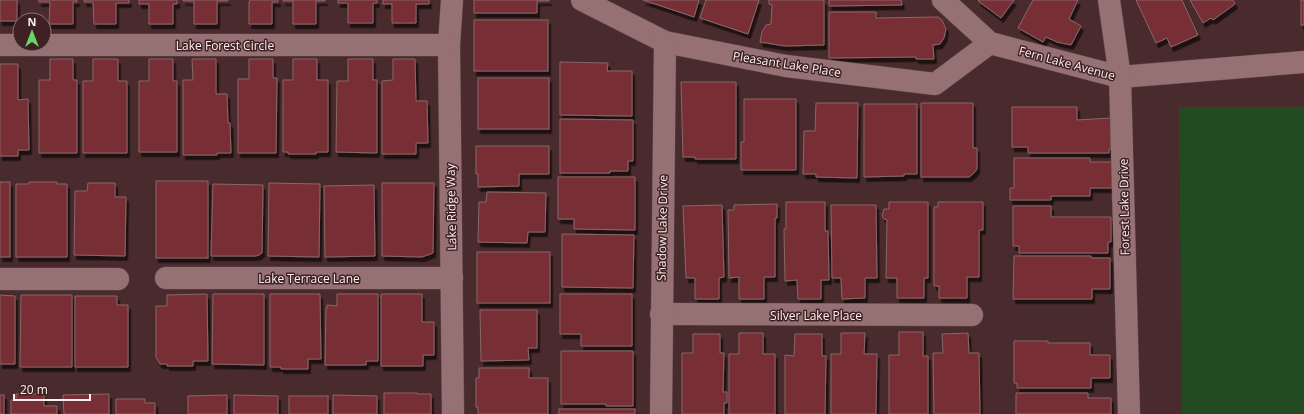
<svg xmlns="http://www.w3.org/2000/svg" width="1304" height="414" font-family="'Open Sans',sans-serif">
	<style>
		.green { fill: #224b21 }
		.building { fill: #782d36; stroke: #8a6768; filter: url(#shadow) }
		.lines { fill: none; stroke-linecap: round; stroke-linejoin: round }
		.street-casing { stroke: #60484a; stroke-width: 23 }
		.street { stroke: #957173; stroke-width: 22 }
		.labels { text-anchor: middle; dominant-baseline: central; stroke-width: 3; stroke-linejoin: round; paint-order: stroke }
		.street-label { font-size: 12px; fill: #fdf0f0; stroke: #3f2123 }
	</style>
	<defs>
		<filter id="shadow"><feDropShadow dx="2.5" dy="4.5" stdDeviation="0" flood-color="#0009"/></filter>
	</defs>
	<rect width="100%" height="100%" fill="#4a2b2d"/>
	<!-- green -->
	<polygon class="green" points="1179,107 1304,107 1304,414 1182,414"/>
	<!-- building -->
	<g class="building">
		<rect x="0" y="0" width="17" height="21"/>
		<polygon points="39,0 77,0 77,2 73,2 73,24 49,24 50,2 39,2"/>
		<polygon points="84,0 129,0 129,3 116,3 116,24 94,24 93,2 84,2"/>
		<polygon points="139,0 177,0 177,4 173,4 173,24 149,24 149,4 139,4"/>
		<polygon points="183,0 228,0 228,1 217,1 217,24 194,24 194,1 183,1"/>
		<polygon points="250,0 278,0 278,2 272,2 272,24 249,24 249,2"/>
		<polygon points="283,0 325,0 325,1 316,1 316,24 293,24 293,1 283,1"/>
		<polygon points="338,0 377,0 377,3 373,3 373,23 348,23 348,3 338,3"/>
		<polygon points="383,0 429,0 429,4 416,4 416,23 392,23 392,4 383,4"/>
		<polygon points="474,0 549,0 549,1 537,1 537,13 474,13"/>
		<polygon points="643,0 699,0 694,17"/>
		<polygon points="706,0 759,0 748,34 700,18"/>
		<polygon points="769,0 824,0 824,45 785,46 760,42 762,32 766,25 771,24 772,5 769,4"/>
		<polygon points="829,0 901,0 902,5 829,6"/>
		<polygon points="979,0 1014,0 1001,18 978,1"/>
		<polygon points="1033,0 1078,0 1069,19 1081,26 1071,45 1057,42 1046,37 1043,42 1018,28"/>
		<polygon points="1136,0 1182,0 1198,35 1171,47 1167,38 1156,43"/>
		<polygon points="1190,0 1233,0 1235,4 1213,20 1211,18 1203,23"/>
		<rect x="1301" y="0" width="3" height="25"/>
		<polygon points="829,12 876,12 876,18 938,17 942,20 946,29 944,38 940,44 933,45 934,59 916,59 916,57 829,58"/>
		<rect x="474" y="20" width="74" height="51"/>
		<polygon points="50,59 73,59 73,80 77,80 77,153 39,153 39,80 50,80"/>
		<polygon points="93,59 118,59 118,81 127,81 127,153 83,153 83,81 93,81"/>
		<polygon points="149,59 173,59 173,81 177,81 177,152 139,152 139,81 149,81"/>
		<polygon points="192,59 216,59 216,94 227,94 228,123 230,123 231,153 217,153 217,155 183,155 183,80 193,80"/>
		<polygon points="249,59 273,59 273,78 277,78 276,153 238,153 238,79 249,79"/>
		<polygon points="293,59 317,59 317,80 328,80 328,152 316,152 316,154 288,154 288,152 283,152 283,80 293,80"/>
		<polygon points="348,59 373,59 373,80 377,80 377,153 336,152 337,81 348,81"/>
		<polygon points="393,59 415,59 416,101 427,101 428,143 416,143 416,154 382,154 382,81 393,80"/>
		<polygon points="560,62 608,63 607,71 632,71 632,116 560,115"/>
		<polygon points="0,64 18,64 18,100 28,99 29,150 18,150 18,156 0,156"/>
		<rect x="478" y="78" width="71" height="51"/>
		<polygon points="681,82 736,82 736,159 695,159 695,157 683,157"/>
		<polygon points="744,99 796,99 796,170 741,170 741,142 744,142"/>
		<polygon points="816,103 858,103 857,178 816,177 816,174 803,174 804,131 815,131"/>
		<polygon points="921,103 973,103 973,148 977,148 977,169 974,173 969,177 921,177"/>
		<polygon points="864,104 917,104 917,174 904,174 904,176 864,177"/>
		<polygon points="1012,107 1077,107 1077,120 1111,118 1111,149 1109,149 1109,153 1028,153 1028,147 1012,147"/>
		<polygon points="560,119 633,120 633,161 628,161 628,171 610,171 610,173 560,173"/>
		<polygon points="476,146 549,146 549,174 519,174 519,186 478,187 478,174 476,174"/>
		<polygon points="1014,158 1090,158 1090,162 1112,162 1112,188 1090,188 1090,196 1051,196 1051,200 1010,200 1010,188 1014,188"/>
		<polygon points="558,177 635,177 635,230 574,229 574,219 558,219"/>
		<rect x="156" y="181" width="52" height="77"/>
		<rect x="0" y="182" width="10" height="75"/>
		<polygon points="29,182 57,182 57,184 67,184 67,257 16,257 16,184 29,184"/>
		<polygon points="88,183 115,183 115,197 126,197 125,256 74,255 75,191 87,191"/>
		<polygon points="269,183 320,184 319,257 268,256"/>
		<polygon points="382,183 434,183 433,253 422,257 382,256"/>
		<polygon points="213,184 263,185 262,253 259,255 256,256 211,256"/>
		<polygon points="374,185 375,256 325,257 324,186"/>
		<polygon points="487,192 546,193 545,232 528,232 527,243 478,242 479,202 486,202"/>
		<polygon points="786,202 825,202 825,231 828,231 829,280 821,280 821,299 798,299 797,280 785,281 784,229 786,229"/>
		<polygon points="889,202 928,202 928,278 924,278 924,298 897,298 897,278 886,278 887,220 884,219 882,216 884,209 889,209"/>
		<polygon points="938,202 983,202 983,230 979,230 979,277 967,277 967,298 939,298 939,286 934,286 934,207 938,207"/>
		<polygon points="777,204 777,218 775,218 775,277 764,277 764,299 739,299 739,277 729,278 728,210 734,210 734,205"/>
		<polygon points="722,205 724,277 719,278 719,299 695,299 695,278 686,278 683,206"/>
		<polygon points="831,205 876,205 877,278 865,278 865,298 842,299 841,278 832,278"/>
		<polygon points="1013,206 1051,206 1051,217 1111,217 1111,242 1108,242 1108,253 1019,253 1019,246 1013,246"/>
		<polygon points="562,234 634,235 633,288 562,287"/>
		<rect x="477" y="252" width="73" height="51"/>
		<polygon points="1014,256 1091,256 1091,258 1110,258 1110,289 1092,289 1092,299 1013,299"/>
		<polygon points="207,294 208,361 193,361 193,366 167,366 167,364 160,364 156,357 156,306 167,306 167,295"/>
		<polygon points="213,294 264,294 264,365 212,364"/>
		<polygon points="270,294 320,294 321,359 308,359 308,369 281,369 281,367 270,367"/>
		<polygon points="337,294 378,294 378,361 366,361 366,365 325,365 326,308 327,308 327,305 337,306"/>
		<polygon points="381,294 422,294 422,322 434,322 434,355 423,355 423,366 381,366"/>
		<polygon points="560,294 632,294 632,346 581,346 581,334 560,334"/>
		<polygon points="0,295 15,296 15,364 0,364"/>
		<polygon points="21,295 72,295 72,367 20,367"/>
		<polygon points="75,296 117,296 117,305 128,305 128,367 75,367"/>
		<polygon points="480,310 537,310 537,348 528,348 529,360 481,361"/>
		<polygon points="899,332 923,332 923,356 928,356 928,414 889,414 889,355 899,355"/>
		<polygon points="739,333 763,333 763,354 775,354 775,414 729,414 729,354 739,354"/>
		<polygon points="841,333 865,333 864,354 877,354 876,414 831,414 831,354 841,354"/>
		<polygon points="968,333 969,353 979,353 980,414 934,414 933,353 943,353 942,334"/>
		<polygon points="693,334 720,334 720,353 724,353 723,392 727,392 727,403 724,403 724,414 682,414 682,353 693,353"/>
		<polygon points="795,334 822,334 822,356 826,356 825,414 785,414 785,355 794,356"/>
		<polygon points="1014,341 1048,341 1048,343 1090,343 1090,355 1110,355 1110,378 1091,378 1091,388 1017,388 1017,383 1014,383"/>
		<polygon points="561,351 633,351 633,406 606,406 606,404 561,404"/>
		<polygon points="479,368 529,368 529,378 548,378 548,414 478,414 478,407 476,407 476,378 479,378"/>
		<polygon points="384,393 417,393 417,394 431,394 431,414 384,414"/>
		<polygon points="1016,393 1088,393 1088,398 1111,398 1111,414 1016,414"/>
		<polygon points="16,394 44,394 44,406 57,406 57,414 11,414 11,400 16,400"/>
		<polygon points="109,394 109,414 64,414 63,395"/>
		<rect x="0" y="395" width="4" height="19"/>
		<polygon points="227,395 227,414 188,414 188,396"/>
		<polygon points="234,395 278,396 278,414 234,414"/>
		<polygon points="333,395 377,396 377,414 333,414"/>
		<rect x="289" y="396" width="39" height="18"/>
		<polygon points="116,399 145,399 145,403 155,403 155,414 116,414"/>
		<rect x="559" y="409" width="76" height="5"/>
	</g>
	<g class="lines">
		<!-- street casing -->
		<g class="street-casing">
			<g id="street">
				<polyline points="452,0 449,45 453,414"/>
				<polyline points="582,0 665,42 786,66 935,84 990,43"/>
				<polyline points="943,0 990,43 1120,77 1304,62"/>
				<polyline points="1109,0 1120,77 1129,414"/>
				<polyline points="0,45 449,45"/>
				<polyline points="166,278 452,278"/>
				<polyline points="0,279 118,279"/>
				<polyline points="661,314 972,315"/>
				<polyline points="661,414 665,42"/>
			</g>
		</g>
		<!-- street -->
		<use href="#street" class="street"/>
	</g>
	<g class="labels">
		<!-- street labels -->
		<g class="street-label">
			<text x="225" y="45">Lake Forest Circle</text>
			<text transform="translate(1067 63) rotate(15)">Fern Lake Avenue</text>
			<text transform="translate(787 64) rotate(9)">Pleasant Lake Place</text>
			<text transform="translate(451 207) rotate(-91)">Lake Ridge Way</text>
			<text transform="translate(1124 207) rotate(-91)">Forest Lake Drive</text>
			<text transform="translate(662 228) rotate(-89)">Shadow Lake Drive</text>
			<text x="309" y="278">Lake Terrace Lane</text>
			<text x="816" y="315">Silver Lake Place</text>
		</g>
	</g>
	<!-- north arrow -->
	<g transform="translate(32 32)"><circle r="19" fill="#3f2123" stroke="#8b7475"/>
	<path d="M0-3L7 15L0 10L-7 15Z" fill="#67d465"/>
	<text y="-6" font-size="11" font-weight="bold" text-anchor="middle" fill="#fdf0f0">N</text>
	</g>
	<!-- scale -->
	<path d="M14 394v6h76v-6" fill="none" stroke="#fdf0f0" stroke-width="2"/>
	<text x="20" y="394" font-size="12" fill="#fdf0f0" stroke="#3f2123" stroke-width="3" paint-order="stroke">20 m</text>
</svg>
